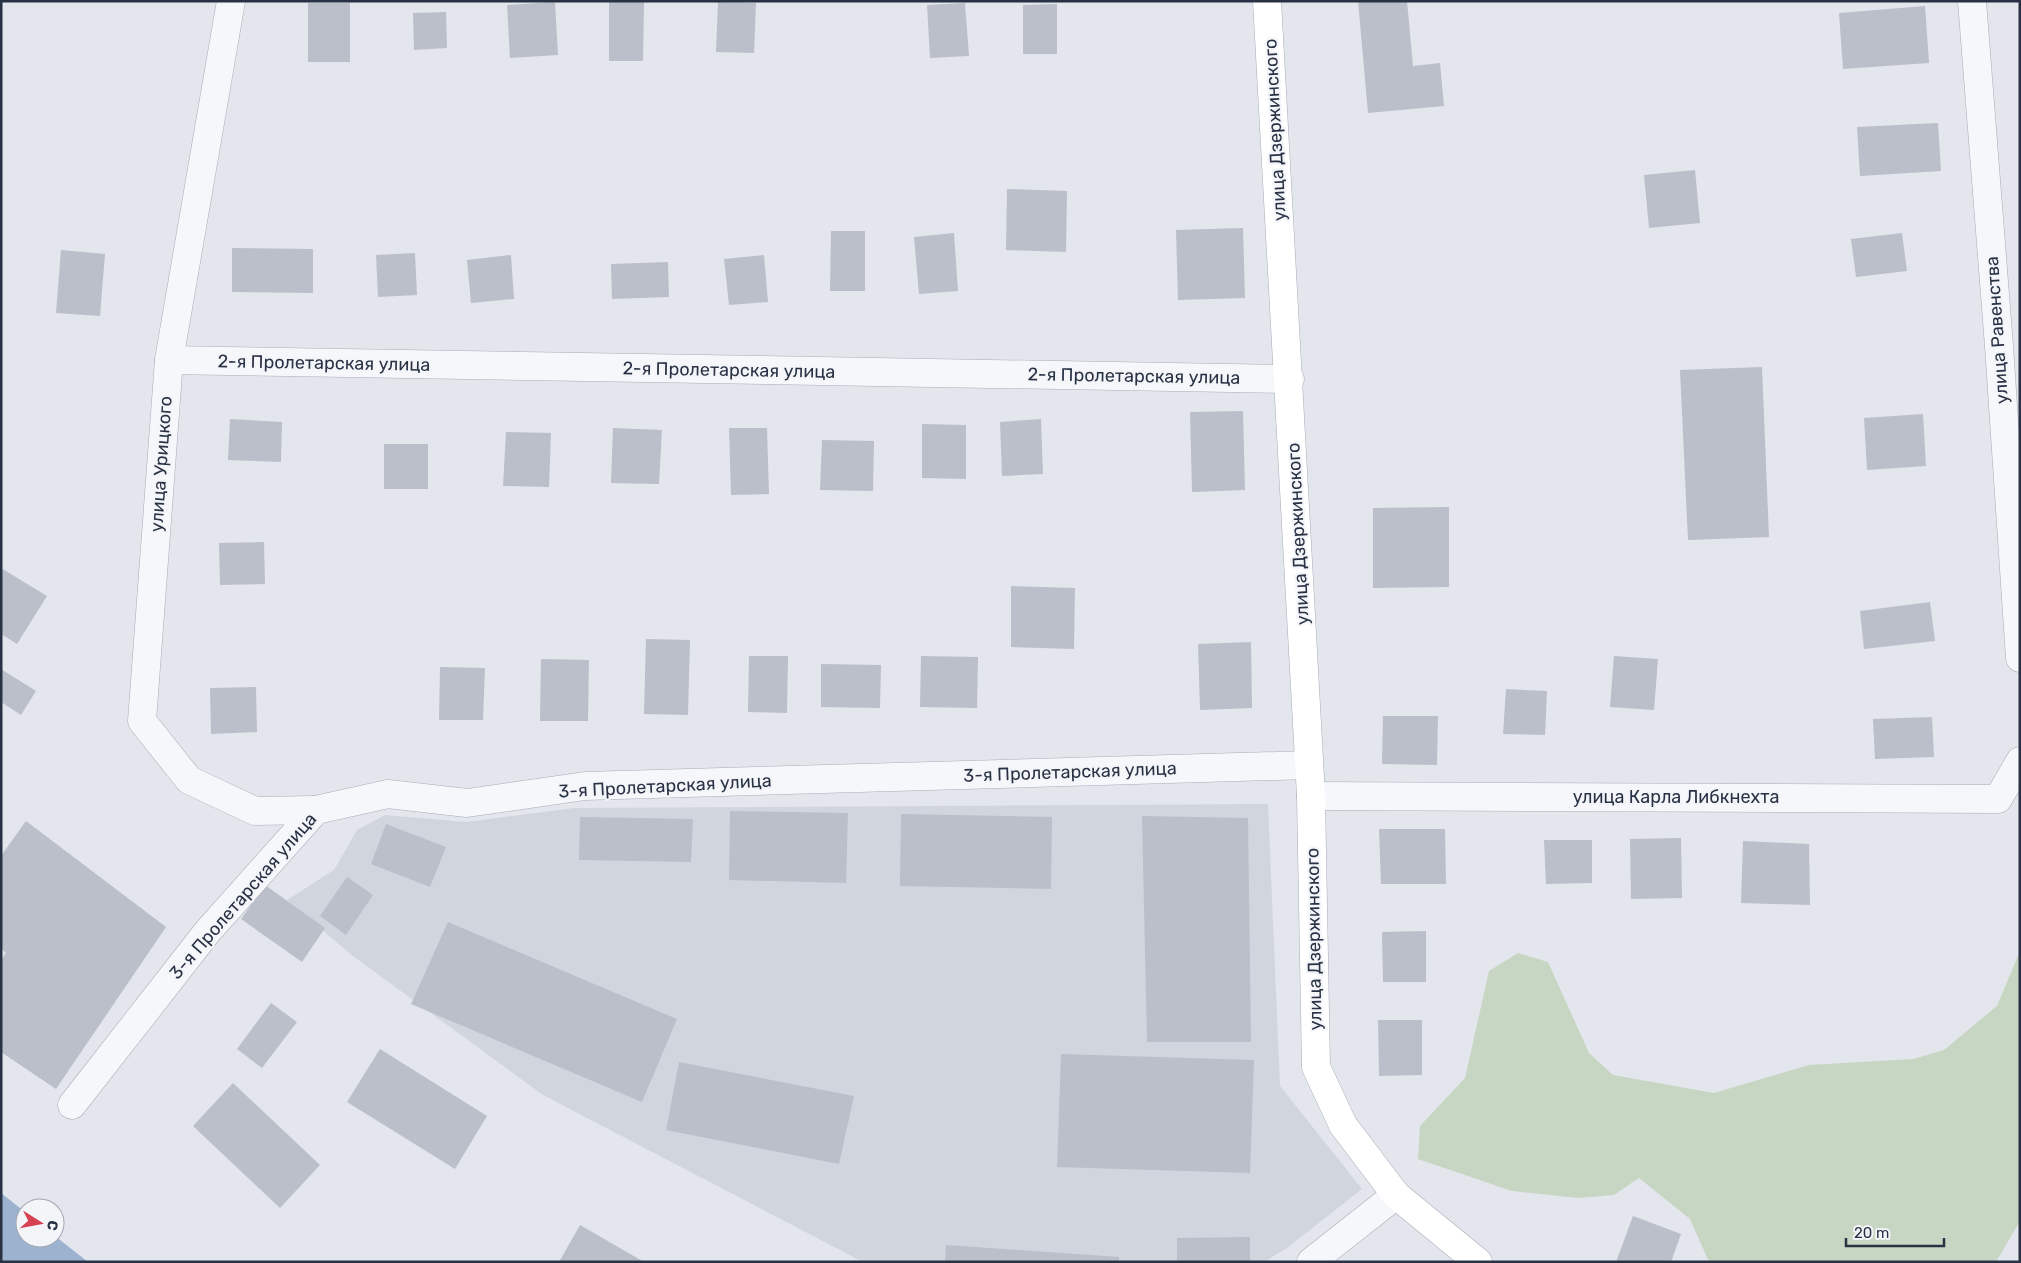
<svg xmlns="http://www.w3.org/2000/svg" width="2021" height="1263" font-family="Rubik,sans-serif">
	<style>
		.built { fill: #d1d5de }
		.green { fill: #c7d6c3 }
		.water { fill: #9cb2ce }
		.building { fill: #babfca }
		.lines { fill: none; stroke-linecap: round; stroke-linejoin: round }
		.street-casing { stroke: #a7acb7; stroke-width: 29 }
		.secondary-casing { stroke: #a7acb7; stroke-width: 29 }
		.street { stroke: #f6f7fa; stroke-width: 28 }
		.secondary { stroke: #fff; stroke-width: 28 }
		.labels { text-anchor: middle; dominant-baseline: central; stroke-width: 4.5; stroke-linejoin: round; paint-order: stroke }
		.street-label { font-size: 18px; fill: #293245; stroke: #f3f5f9 }
	</style>
	<rect width="100%" height="100%" fill="#e3e6ec"/>
	<!-- built -->
	<polygon class="built" points="1268,804 1280,1086 1362,1189 1287,1248 1264,1262 863,1262 543,1095 353,956 287,900 334,870 357,830 385,815 466,822 575,808"/>
	<!-- green -->
	<polygon class="green" points="2020,951 2020,1221 1996,1262 1709,1262 1690,1219 1639,1178 1614,1195 1578,1198 1512,1191 1418,1159 1420,1126 1465,1078 1489,971 1518,953 1548,962 1589,1053 1613,1075 1714,1093 1809,1065 1913,1059 1944,1050 1997,1006"/>
	<!-- water -->
	<polygon class="water" points="1,1193 25,1212 25,1238 55,1238 55,1236 88,1262 1,1262"/>
	<!-- building -->
	<g class="building">
		<polygon points="1358,1 1407,1 1413,66 1440,63 1444,106 1368,113"/>
		<polygon points="555,2 558,55 510,58 507,5"/>
		<polygon points="609,2 644,2 643,61 609,61"/>
		<polygon points="718,2 756,3 754,53 716,52"/>
		<rect x="308" y="3" width="42" height="59"/>
		<polygon points="965,3 969,56 930,58 927,5"/>
		<polygon points="1057,4 1057,54 1023,54 1023,5"/>
		<polygon points="1925,6 1929,63 1843,69 1839,13"/>
		<polygon points="446,12 447,48 414,50 413,13"/>
		<polygon points="1938,123 1941,171 1860,176 1857,127"/>
		<polygon points="1695,170 1700,223 1649,228 1644,175"/>
		<polygon points="1007,189 1067,191 1066,252 1006,250"/>
		<polygon points="1243,228 1245,298 1178,300 1176,230"/>
		<polygon points="831,231 865,231 865,291 830,291"/>
		<polygon points="954,233 958,291 919,294 914,237"/>
		<polygon points="1902,233 1907,271 1856,277 1851,239"/>
		<polygon points="232,248 313,249 313,293 232,292"/>
		<polygon points="61,250 105,254 100,316 56,313"/>
		<polygon points="415,253 417,295 378,297 376,255"/>
		<polygon points="511,255 514,299 471,303 467,260"/>
		<polygon points="764,255 768,302 729,305 724,259"/>
		<polygon points="668,262 669,297 612,299 611,264"/>
		<polygon points="1762,367 1769,537 1688,540 1680,370"/>
		<polygon points="1243,411 1245,490 1192,492 1190,412"/>
		<polygon points="1923,414 1926,466 1867,470 1864,418"/>
		<polygon points="230,419 282,422 281,462 228,460"/>
		<polygon points="1041,419 1043,474 1002,476 1000,422"/>
		<polygon points="922,424 966,425 966,479 922,478"/>
		<polygon points="613,428 662,430 659,484 611,483"/>
		<polygon points="729,428 767,428 769,494 731,495"/>
		<polygon points="506,432 551,433 549,487 503,486"/>
		<polygon points="822,440 874,441 873,491 820,490"/>
		<rect x="384" y="444" width="44" height="45"/>
		<polygon points="1449,507 1449,587 1373,588 1373,508"/>
		<polygon points="264,542 265,584 220,585 219,543"/>
		<polygon points="1,568 47,596 17,644 1,634"/>
		<polygon points="1011,586 1075,588 1074,649 1011,647"/>
		<polygon points="1930,602 1935,641 1864,649 1860,611"/>
		<polygon points="646,639 690,640 688,715 644,714"/>
		<polygon points="1251,642 1252,708 1200,710 1198,644"/>
		<polygon points="749,656 788,656 787,713 748,712"/>
		<polygon points="921,656 978,657 977,708 920,707"/>
		<polygon points="1614,656 1658,659 1654,710 1610,707"/>
		<polygon points="541,659 589,660 588,721 540,721"/>
		<polygon points="821,664 881,665 880,708 821,707"/>
		<polygon points="440,667 485,668 483,720 439,720"/>
		<polygon points="1,669 36,691 21,715 1,702"/>
		<polygon points="256,687 257,732 211,734 210,688"/>
		<polygon points="1506,689 1547,691 1545,735 1503,734"/>
		<polygon points="1383,716 1438,716 1437,765 1382,764"/>
		<polygon points="1932,717 1934,757 1875,759 1873,719"/>
		<polygon points="730,811 848,813 846,883 729,880"/>
		<polygon points="901,814 1052,817 1051,889 900,886"/>
		<polygon points="1142,816 1248,818 1251,1042 1147,1042"/>
		<polygon points="580,817 693,819 691,862 579,860"/>
		<polygon points="26,821 166,927 56,1089 1,1052 1,960 6,953 1,948 1,856"/>
		<polygon points="386,824 446,847 430,887 371,864"/>
		<polygon points="1379,829 1445,829 1446,884 1381,884"/>
		<polygon points="1681,838 1682,898 1631,899 1630,839"/>
		<polygon points="1544,840 1592,840 1592,883 1546,884"/>
		<polygon points="1743,841 1809,844 1810,905 1741,903"/>
		<polygon points="347,877 373,895 346,935 320,916"/>
		<polygon points="265,885 325,928 302,962 241,919"/>
		<polygon points="448,922 677,1019 642,1102 411,1004"/>
		<polygon points="1426,931 1426,982 1383,982 1382,932"/>
		<polygon points="271,1003 297,1022 262,1068 237,1049"/>
		<polygon points="1378,1020 1422,1020 1422,1075 1379,1076"/>
		<polygon points="380,1049 487,1116 455,1169 347,1102"/>
		<polygon points="1061,1054 1254,1060 1250,1173 1057,1167"/>
		<polygon points="679,1062 854,1096 839,1164 666,1130"/>
		<polygon points="233,1083 320,1165 280,1208 193,1126"/>
		<polygon points="1633,1216 1681,1234 1671,1262 1616,1262"/>
		<polygon points="580,1225 644,1262 559,1262"/>
		<polygon points="1250,1237 1250,1262 1177,1262 1177,1238"/>
		<polygon points="946,1245 1119,1257 1119,1262 945,1262"/>
	</g>
	<g class="lines">
		<!-- street casing -->
		<g class="street-casing">
			<g id="street">
				<polyline points="231,1 169,360 142,721 189,780 255,811 316,810"/>
				<polyline points="1972,1 1999,346 2020,658"/>
				<polyline points="169,360 1290,379"/>
				<polyline points="1311,796 1998,799 2020,761"/>
				<polyline points="72,1105 208,931 316,810 388,794 467,803 585,786 1309,765"/>
				<polyline points="1311,1262 1396,1195"/>
			</g>
		</g>
		<!-- secondary casing -->
		<g class="secondary-casing">
			<polyline id="secondary" points="1267,1 1311,796 1316,1067 1343,1125 1396,1195 1478,1262"/>
		</g>
		<!-- street -->
		<use href="#street" class="street"/>
		<!-- secondary -->
		<use href="#secondary" class="secondary"/>
	</g>
	<g class="labels">
		<!-- street labels -->
		<g class="street-label">
			<text transform="translate(1275 130) rotate(-93)">улица Дзержинского</text>
			<text transform="translate(1997 330) rotate(-94)">улица Равенства</text>
			<text transform="translate(324 363) rotate(1)">2-я Пролетарская улица</text>
			<text transform="translate(729 370) rotate(1)">2-я Пролетарская улица</text>
			<text transform="translate(1134 376) rotate(1)">2-я Пролетарская улица</text>
			<text transform="translate(161 464) rotate(-86)">улица Урицкого</text>
			<text transform="translate(1298 534) rotate(-93)">улица Дзержинского</text>
			<text transform="translate(1070 772) rotate(-2)">3-я Пролетарская улица</text>
			<text transform="translate(665 786) rotate(-3)">3-я Пролетарская улица</text>
			<text x="1676" y="797">улица Карла Либкнехта</text>
			<text transform="translate(243 896) rotate(-49)">3-я Пролетарская улица</text>
			<text transform="translate(1314 939) rotate(-91)">улица Дзержинского</text>
		</g>
	</g>
	<!-- border -->
	<rect width="2021" height="1263" fill="none" stroke="#293245" stroke-width="5"/>
	<!-- north arrow -->
	<g transform="translate(40 1223) rotate(101)"><circle r="24" fill="#f3f5f9" stroke="#a2a7b1"/>
	<path d="M0-4L9 19L0 12L-9 19Z" fill="#d74152"/>
	<text y="-8" font-size="14" font-weight="bold" text-anchor="middle" fill="#293245">С</text>
	</g>
	<!-- scale -->
	<path d="M1846 1238v8h98v-8" fill="none" stroke="#293245" stroke-width="2.5"/>
	<text x="1854" y="1238" font-size="15" fill="#293245" stroke="#f3f5f9" stroke-width="4" paint-order="stroke">20 m</text>
</svg>
